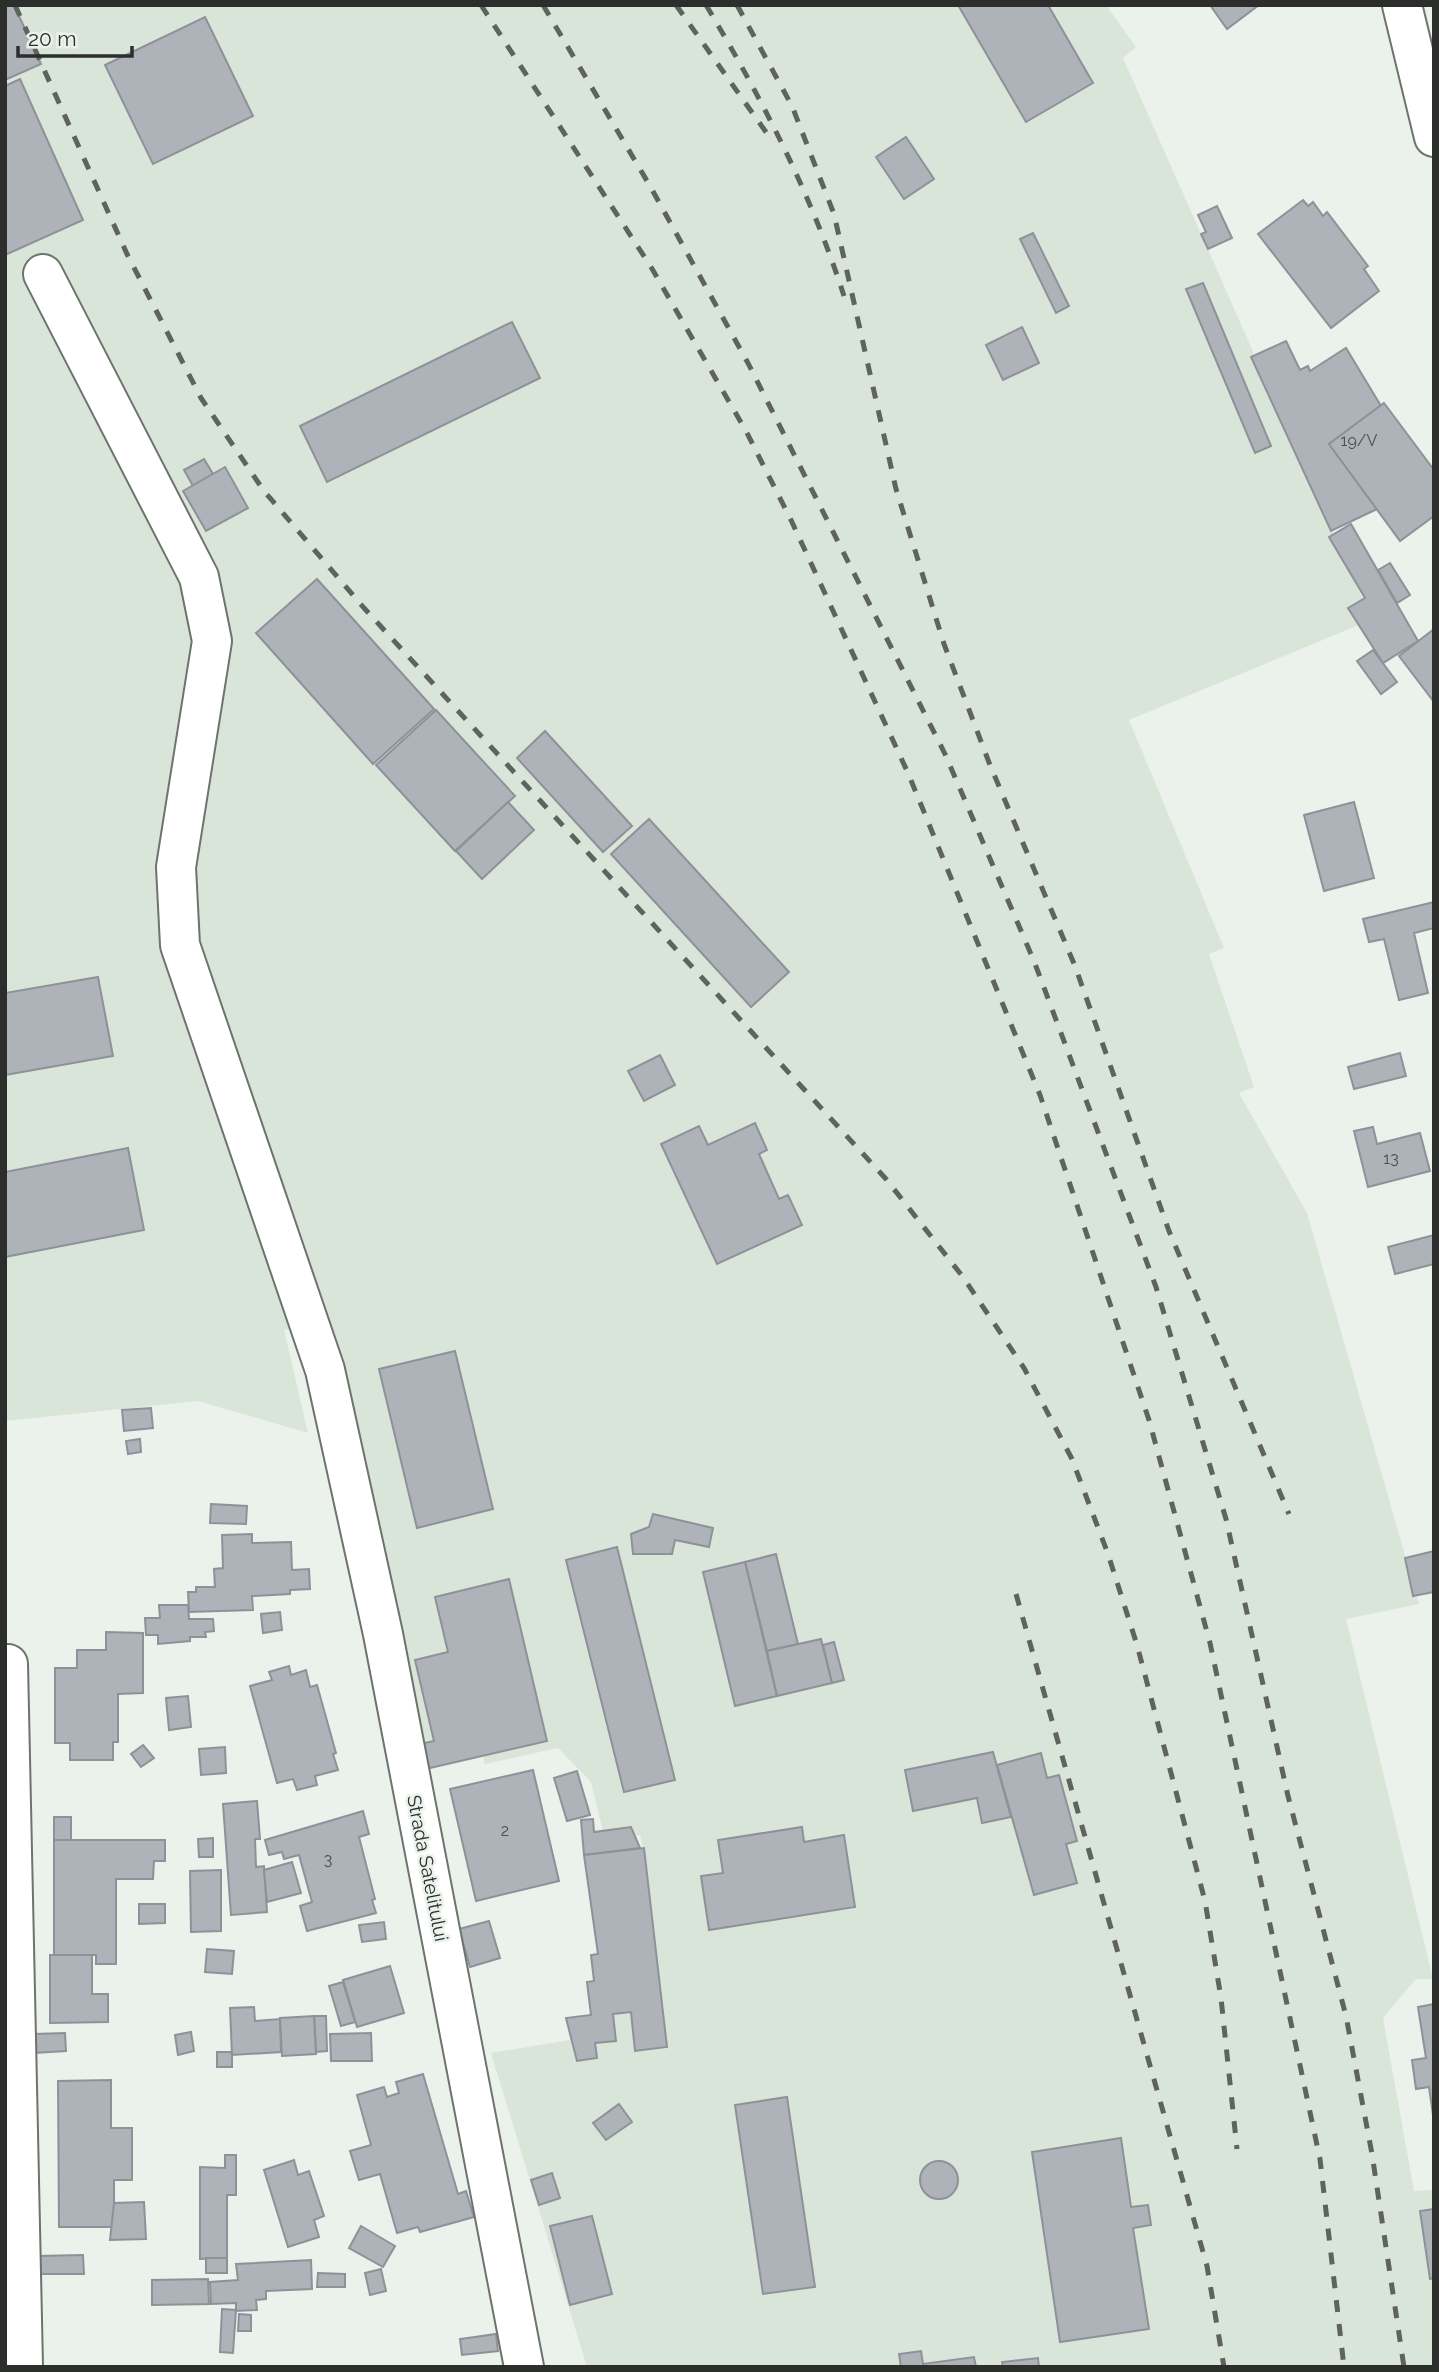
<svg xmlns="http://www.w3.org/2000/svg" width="1439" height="2372" font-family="Raleway,sans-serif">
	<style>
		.built { fill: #dae5d9 }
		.building { fill: #aeb2b9; stroke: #8e9298; stroke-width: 2 }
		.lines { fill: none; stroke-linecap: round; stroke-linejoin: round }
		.minor-casing { stroke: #6e736d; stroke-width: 42 }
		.minor { stroke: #fff; stroke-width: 38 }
		.rail { stroke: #5f625f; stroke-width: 5; stroke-dasharray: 12 12; stroke-linecap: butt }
		.labels { text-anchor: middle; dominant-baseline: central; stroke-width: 5; stroke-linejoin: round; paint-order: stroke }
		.number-label { font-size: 16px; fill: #4c4f4f }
		.street-label { font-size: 19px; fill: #2c2e2c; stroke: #ebf1eb }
	</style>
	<rect width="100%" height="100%" fill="#ebf1eb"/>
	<!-- built -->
	<polygon class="built" points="5,5 1106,5 1136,47 1123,58 1365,604 1359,625 1129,720 1224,948 1209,954 1254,1087 1239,1093 1307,1213 1419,1604 1346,1619 1433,1979 1416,1979 1383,2018 1414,2191 1434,2190 1434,2367 587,2367 491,2053 570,2040 569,2018 593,2015 629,1984 615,1863 645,1857 640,1835 605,1839 591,1782 558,1748 485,1764 478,1736 409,1751 315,1321 284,1330 308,1433 198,1401 5,1421"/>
	<!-- building -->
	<g class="building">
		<polygon points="5,5 14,5 41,64 5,80"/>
		<polygon points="958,5 1048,5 1093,83 1026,122"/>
		<polygon points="1210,5 1259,5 1227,29"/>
		<polygon points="205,17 253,116 153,164 105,65"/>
		<polygon points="20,79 83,220 5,255 5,86"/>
		<polygon points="906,137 934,179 904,199 876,157"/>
		<polygon points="1303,200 1308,206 1313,202 1323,216 1327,212 1368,266 1364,269 1379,291 1331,328 1258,234"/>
		<polygon points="1217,206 1232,238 1208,249 1201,234 1206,232 1198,215"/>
		<polygon points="1033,233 1069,306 1056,313 1020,239"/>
		<polygon points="1203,283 1271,446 1255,453 1186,289"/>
		<polygon points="512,322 540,378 327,482 300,426"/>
		<polygon points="1022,327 1039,363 1003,380 986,345"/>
		<polygon points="1286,341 1300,370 1308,366 1310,371 1346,348 1381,406 1329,444 1377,509 1331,531 1251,357"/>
		<polygon points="1384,403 1434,470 1434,516 1400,541 1329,444"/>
		<polygon points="204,459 213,474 193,486 184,470"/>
		<polygon points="225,467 248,508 206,531 183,491"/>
		<polygon points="1351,524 1418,641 1383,663 1348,608 1365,598 1329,537"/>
		<polygon points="1390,563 1410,595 1397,603 1378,570"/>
		<polygon points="317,579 434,709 373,764 256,633"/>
		<polygon points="1434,629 1434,702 1399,656"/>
		<polygon points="1373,650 1397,682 1381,694 1357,661"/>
		<polygon points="436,710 515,796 455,851 376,765"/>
		<polygon points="545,731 632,826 603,852 517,758"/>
		<polygon points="508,802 534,830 482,879 456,851"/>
		<polygon points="1354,802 1374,878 1324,891 1304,815"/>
		<polygon points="649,819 789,972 751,1007 611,854"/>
		<polygon points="1434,902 1434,928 1414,933 1428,993 1399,1000 1384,939 1369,942 1363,919"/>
		<polygon points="98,977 113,1056 5,1075 5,993"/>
		<polygon points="1400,1053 1406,1076 1354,1089 1348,1067"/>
		<polygon points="660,1055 675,1085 644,1101 628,1071"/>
		<polygon points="755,1123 767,1150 759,1154 779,1199 788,1195 802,1225 717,1264 661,1144 699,1126 708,1145"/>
		<polygon points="1373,1127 1377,1144 1420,1133 1430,1171 1368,1187 1354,1131"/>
		<polygon points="128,1148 144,1230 5,1257 5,1172"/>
		<polygon points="1434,1235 1434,1264 1395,1274 1388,1247"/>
		<polygon points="455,1351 493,1509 417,1528 379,1369"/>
		<polygon points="151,1408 153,1428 124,1431 122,1410"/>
		<polygon points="140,1439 141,1452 128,1454 126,1441"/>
		<polygon points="211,1504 247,1506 246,1524 210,1523"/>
		<polygon points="653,1514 713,1528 709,1547 675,1540 672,1554 633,1554 631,1534 649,1527"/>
		<polygon points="252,1534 252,1543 291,1542 292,1570 309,1569 310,1589 290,1590 290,1594 252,1596 253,1610 189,1612 188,1592 196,1592 196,1587 215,1587 214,1569 223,1568 222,1535"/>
		<polygon points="617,1547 675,1780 624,1792 566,1560"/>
		<polygon points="1434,1551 1434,1592 1413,1596 1405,1558"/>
		<polygon points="776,1554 798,1644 767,1651 745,1562"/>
		<polygon points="745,1562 777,1696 735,1706 703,1572"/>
		<polygon points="509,1579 547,1741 417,1771 411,1746 434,1741 415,1660 448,1652 435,1597"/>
		<polygon points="159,1605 188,1605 189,1619 213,1619 214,1631 205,1632 206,1637 190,1637 190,1641 158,1644 158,1635 146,1635 145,1618 160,1618"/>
		<polygon points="280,1612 282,1630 263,1633 261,1614"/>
		<polygon points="106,1632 143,1633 143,1693 118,1694 118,1742 113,1742 113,1760 70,1760 70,1743 55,1743 55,1668 77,1668 77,1650 106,1650"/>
		<polygon points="821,1639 832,1683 777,1696 767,1651"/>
		<polygon points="834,1642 844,1680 832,1683 823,1645"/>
		<polygon points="289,1666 291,1675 306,1670 310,1687 317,1685 336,1753 333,1754 338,1770 315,1776 317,1785 297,1790 293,1779 277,1783 250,1686 272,1680 269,1672"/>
		<polygon points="188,1696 191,1727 169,1730 166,1698"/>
		<polygon points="143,1745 154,1758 141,1767 131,1754"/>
		<polygon points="225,1747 226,1773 201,1775 199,1749"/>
		<polygon points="993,1752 1011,1817 982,1823 977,1798 913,1811 905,1770"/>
		<polygon points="1041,1753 1047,1778 1059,1775 1077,1841 1066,1844 1077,1883 1034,1895 997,1765"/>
		<polygon points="533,1770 559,1881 476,1901 450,1789"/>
		<polygon points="577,1771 590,1815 567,1821 554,1778"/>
		<polygon points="257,1801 260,1839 255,1839 256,1867 264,1866 267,1912 231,1915 223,1804"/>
		<polygon points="363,1811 369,1834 359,1837 375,1899 372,1900 376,1913 307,1931 300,1906 312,1902 299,1855 284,1859 282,1852 269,1855 265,1840"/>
		<rect x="54" y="1817" width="17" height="23"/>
		<polygon points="593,1819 594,1832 631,1827 640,1848 584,1855 581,1820"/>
		<polygon points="802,1827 804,1842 844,1835 855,1907 709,1930 701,1876 723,1873 718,1840"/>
		<polygon points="213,1838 213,1857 199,1857 198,1839"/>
		<polygon points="54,1840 165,1840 165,1861 154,1861 153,1879 116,1879 116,1964 96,1964 96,1955 54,1955"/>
		<polygon points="644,1848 667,2047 635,2051 631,2012 613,2014 616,2041 595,2043 597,2058 577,2061 566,2018 591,2015 587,1982 594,1981 591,1955 598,1954 584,1855"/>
		<polygon points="292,1862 301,1893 267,1902 264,1870"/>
		<polygon points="221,1870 221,1931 191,1932 190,1871"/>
		<polygon points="139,1904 165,1904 165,1923 139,1924"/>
		<polygon points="489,1921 500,1958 470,1967 459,1929"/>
		<polygon points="384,1922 386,1939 362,1942 359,1925"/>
		<polygon points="207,1949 234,1951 232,1974 205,1972"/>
		<polygon points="50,1955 92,1955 92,1994 108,1994 108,2022 50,2023"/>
		<polygon points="390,1966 404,2013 357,2027 343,1980"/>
		<polygon points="343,1982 355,2022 341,2026 329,1986"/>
		<polygon points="1434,2004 1434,2122 1429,2087 1416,2089 1412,2060 1426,2058 1418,2007"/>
		<polygon points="254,2007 255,2021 280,2019 281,2052 232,2055 230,2008"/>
		<polygon points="314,2016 326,2016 327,2051 316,2052"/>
		<polygon points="314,2016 316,2054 282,2056 280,2018"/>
		<polygon points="191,2032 194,2051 178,2055 175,2035"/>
		<polygon points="65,2033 66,2051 34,2053 34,2034"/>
		<polygon points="371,2033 372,2061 331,2061 330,2034"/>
		<rect x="217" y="2052" width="15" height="15"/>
		<polygon points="423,2074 458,2194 466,2191 474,2217 420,2232 418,2227 397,2233 380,2174 359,2180 350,2151 371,2145 357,2095 384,2087 387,2097 399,2093 396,2082"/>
		<polygon points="111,2080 111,2128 132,2128 132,2180 114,2180 114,2227 59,2227 58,2081"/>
		<polygon points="787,2097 815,2287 763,2294 735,2105"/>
		<polygon points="619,2104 632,2122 606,2140 593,2123"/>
		<polygon points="1121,2138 1131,2207 1148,2205 1151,2225 1133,2228 1149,2329 1060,2342 1032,2152"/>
		<polygon points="225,2155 236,2155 236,2195 227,2195 227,2258 200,2259 200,2167 225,2168"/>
		<polygon points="294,2160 298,2175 309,2171 324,2216 314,2220 319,2237 288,2247 264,2170"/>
		<circle cx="939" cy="2180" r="19"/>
		<polygon points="552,2173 560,2198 539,2205 531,2180"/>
		<polygon points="144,2202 146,2239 110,2240 114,2203"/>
		<polygon points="1434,2209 1434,2278 1430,2279 1420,2211"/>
		<polygon points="592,2216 612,2294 570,2305 550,2226"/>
		<polygon points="361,2226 395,2246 383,2267 349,2248"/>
		<polygon points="83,2255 84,2274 36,2274 37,2256"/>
		<rect x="206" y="2258" width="21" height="15"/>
		<polygon points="311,2260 312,2289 266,2291 266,2299 256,2300 257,2310 236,2311 236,2303 211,2304 210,2282 238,2280 236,2264"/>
		<polygon points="381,2269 386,2291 370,2295 365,2273"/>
		<polygon points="318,2273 345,2274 345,2287 317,2287"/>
		<polygon points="208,2279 209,2304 152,2305 152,2280"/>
		<polygon points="222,2309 236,2310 233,2353 220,2352"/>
		<polygon points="239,2314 251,2315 251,2331 238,2331"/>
		<polygon points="496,2334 498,2351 462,2355 460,2339"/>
		<polygon points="921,2351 923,2364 974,2357 976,2367 901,2367 899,2354"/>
		<polygon points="1038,2358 1039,2367 1003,2367 1002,2362"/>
	</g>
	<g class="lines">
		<!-- minor casing -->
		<g class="minor-casing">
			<g id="minor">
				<polyline points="1402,5 1434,137"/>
				<polyline points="43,274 199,577 212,641 176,867 180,945 325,1370 383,1634 524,2367"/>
				<polyline points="8,1664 23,2367"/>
			</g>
		</g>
		<!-- minor -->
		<use href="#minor" class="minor"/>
		<!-- rail -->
		<g class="rail">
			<polyline points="15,5 127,254 201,398 264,491 364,608 886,1179 963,1277 1024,1368 1072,1459 1108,1554 1137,1645 1205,1901 1221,1998 1237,2149"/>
			<polyline points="481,5 651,267 746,431 791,520 908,773 1040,1095 1149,1420 1210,1643 1320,2159 1344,2367"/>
			<polyline points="543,5 650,186 749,365 945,754 1034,961 1156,1287 1226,1519 1288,1796 1346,2016 1372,2154 1404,2367"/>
			<polyline points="676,5 773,142"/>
			<path d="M706 5C761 97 811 193 844 296"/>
			<polyline points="737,5 792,106 834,214 896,489 944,644 990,765 1075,966 1169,1231 1289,1514"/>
			<polyline points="1016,1594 1207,2266 1224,2367"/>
		</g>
	</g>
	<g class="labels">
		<!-- number labels -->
		<g class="number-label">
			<text x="1359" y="440">19/V</text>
			<text x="1391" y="1158">13</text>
			<text x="505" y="1830">2</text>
			<text x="328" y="1859">3</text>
		</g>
		<!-- street labels -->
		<g class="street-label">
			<text transform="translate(428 1868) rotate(79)">Strada Satelitului</text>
		</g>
	</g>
	<!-- border -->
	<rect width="1439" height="2372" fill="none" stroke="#2c2e2c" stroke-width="14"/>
	<!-- scale -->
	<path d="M18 46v10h114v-10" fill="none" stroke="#2c2e2c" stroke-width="3.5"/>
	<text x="28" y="46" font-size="21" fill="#2c2e2c" stroke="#ebf1eb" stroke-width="5" paint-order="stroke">20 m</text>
</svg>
